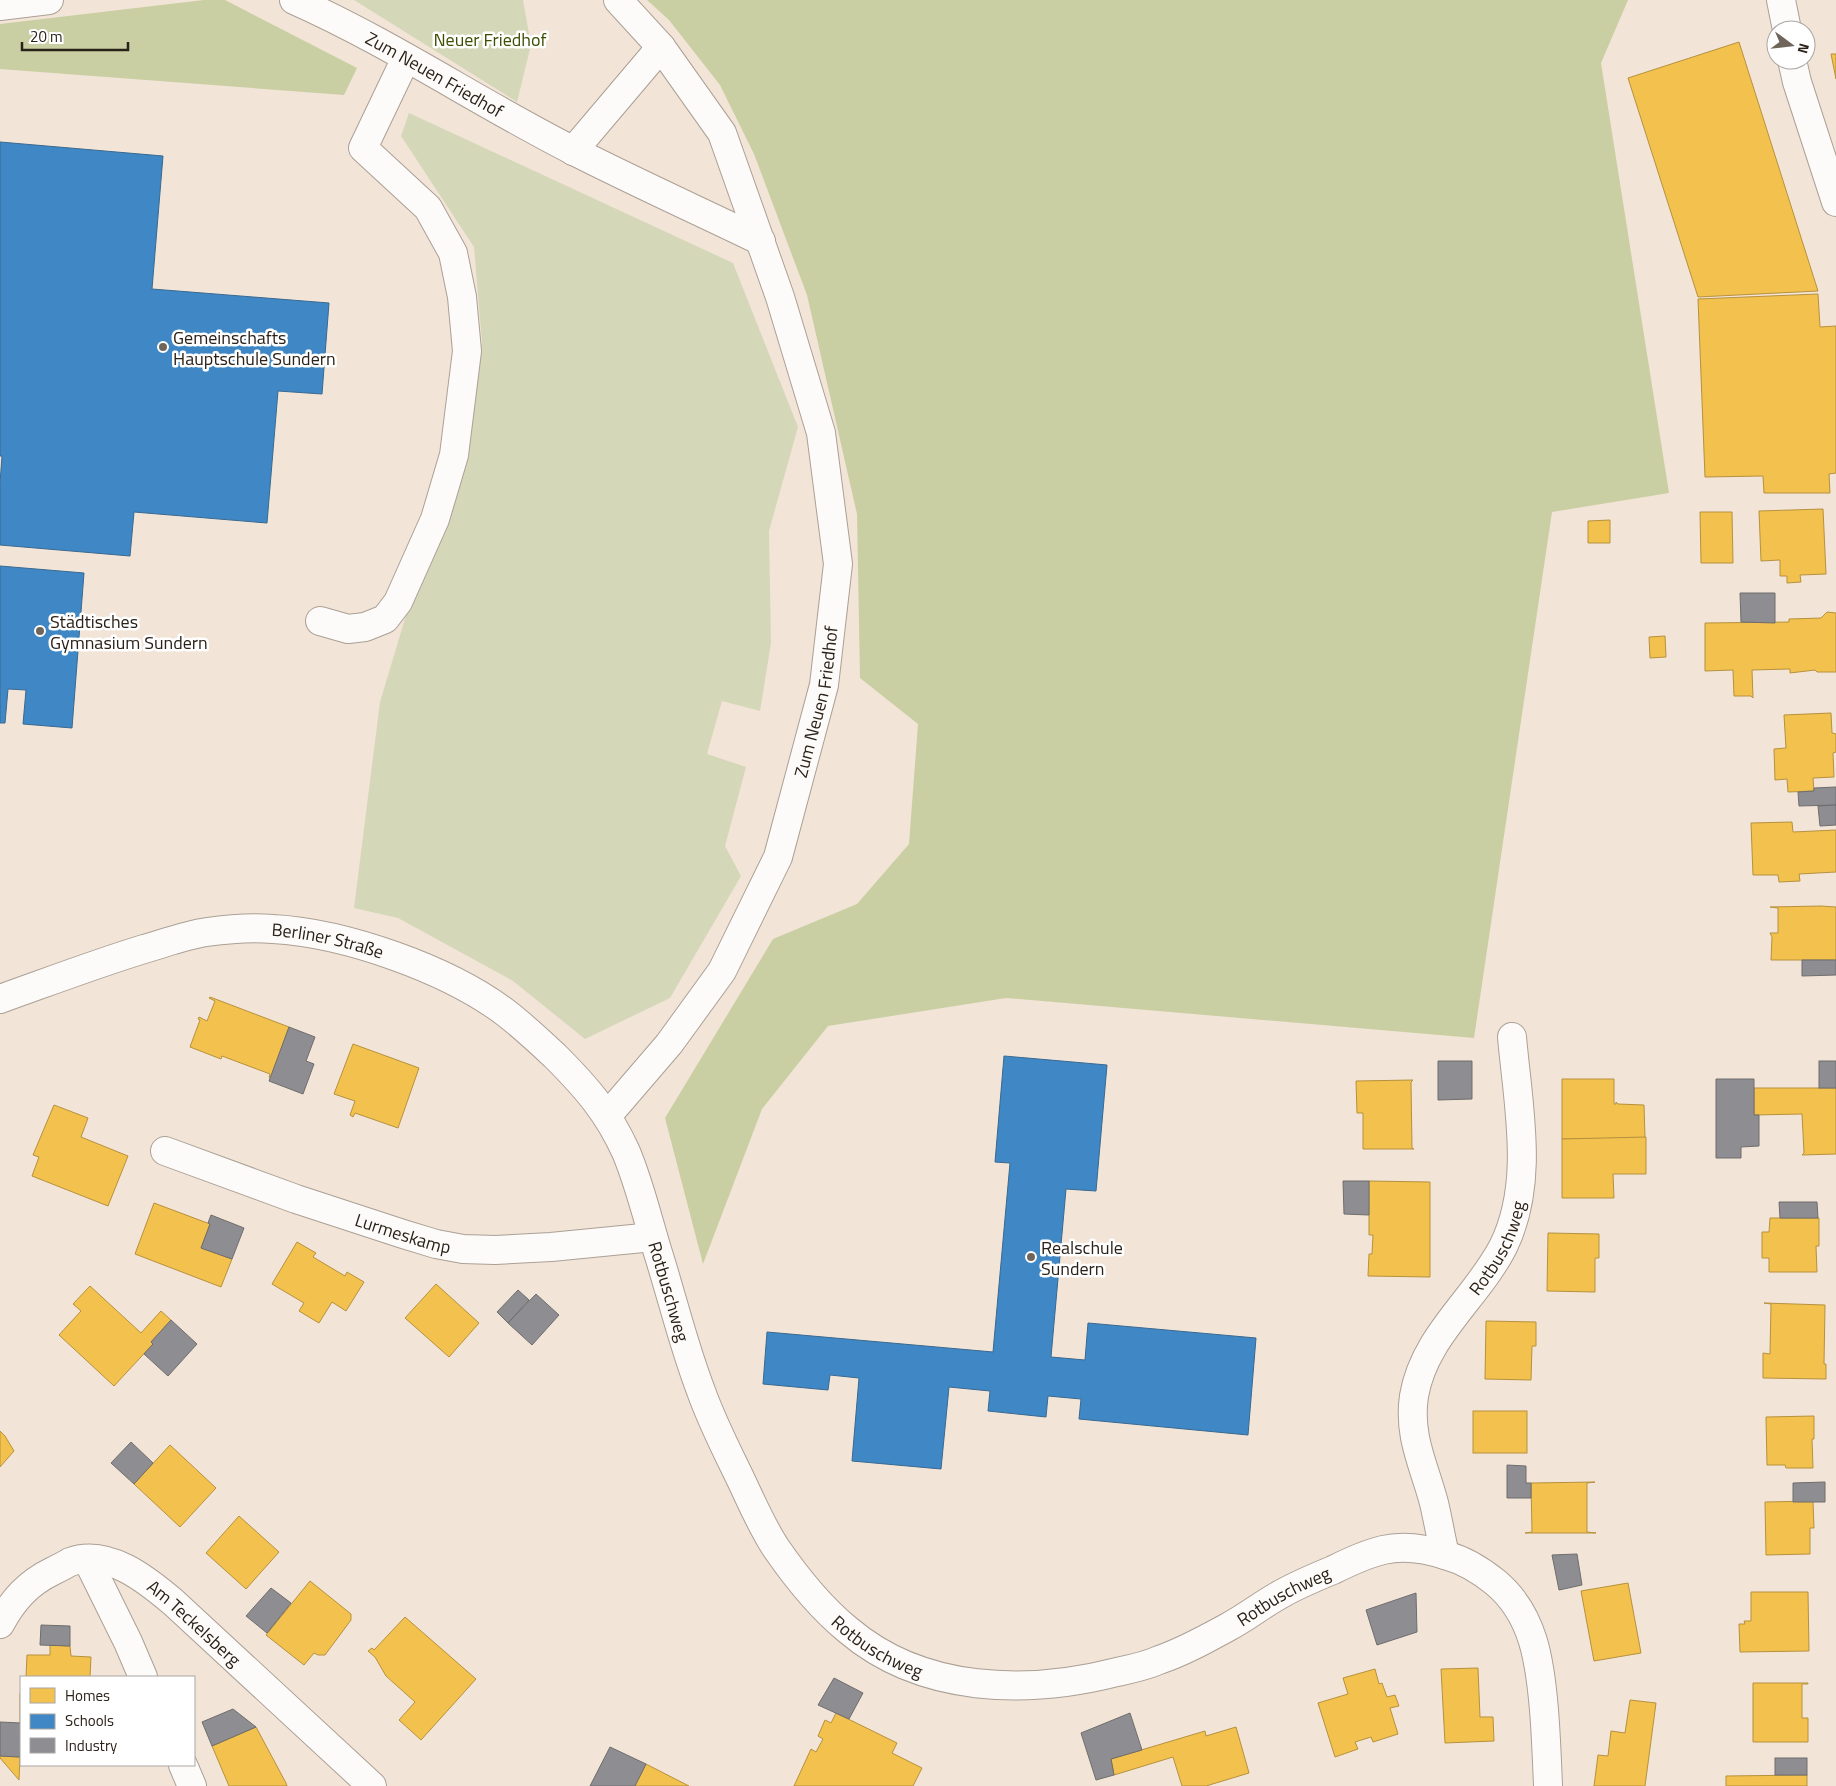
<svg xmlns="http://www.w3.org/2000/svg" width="1836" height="1786" font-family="'Titillium Web',sans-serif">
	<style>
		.green { fill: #d5d7b9 }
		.forest { fill: #c9cfa3 }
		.homes { fill: #f2c14e; stroke: #b6913e }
		.schools { fill: #3f88c5; stroke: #396991 }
		.industry { fill: #8d8d92; stroke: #6f6d6d }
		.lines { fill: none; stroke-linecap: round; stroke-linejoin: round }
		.minor-casing { stroke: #aba096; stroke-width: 30 }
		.minor { stroke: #fdfbf9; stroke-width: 28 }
		.poi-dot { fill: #70655a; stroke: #fff; stroke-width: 2 }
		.labels { text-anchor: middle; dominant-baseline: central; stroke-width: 5; stroke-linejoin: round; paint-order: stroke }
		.park-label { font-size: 18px; fill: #3d4e00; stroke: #fff }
		.street-label { font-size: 18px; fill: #2a2118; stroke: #fff }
		.poi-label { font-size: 18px; fill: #2a2118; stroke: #fff; text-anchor: start }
	</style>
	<rect width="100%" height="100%" fill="#f2e4d6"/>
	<!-- green -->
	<g class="green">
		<polygon points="354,0 523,0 531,45 517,102"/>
		<polygon points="409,113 733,263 798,427 769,531 771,643 760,711 722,701 707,754 746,767 725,846 741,876 670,998 585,1039 513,981 398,918 354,908 380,702 407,612 447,518 463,460 482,342 474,247 401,136"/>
	</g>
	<!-- forest -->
	<g class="forest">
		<polygon points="204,0 225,0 357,68 344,95 0,69 0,24"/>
		<polygon points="647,0 1628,0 1601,63 1669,493 1552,512 1474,1038 1006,998 828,1026 762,1109 703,1264 665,1118 773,939 857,904 909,844 918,724 860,678 857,514 807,295 754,154 720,85 669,20"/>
	</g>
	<!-- homes -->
	<g class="homes">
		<polygon points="1739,42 1818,291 1698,297 1628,78"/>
		<polygon points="1831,54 1836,54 1836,79"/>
		<polygon points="1818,294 1820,327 1836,326 1836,473 1829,474 1830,493 1764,493 1763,476 1705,477 1698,299"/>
		<polygon points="1823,509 1826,574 1800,575 1801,582 1787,583 1787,576 1780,576 1780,560 1761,561 1759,511"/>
		<polygon points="1700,512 1732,512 1733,563 1701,563"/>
		<polygon points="1610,520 1610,543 1588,543 1588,521"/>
		<polygon points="1827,612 1836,613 1836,672 1817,672 1815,670 1790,673 1790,669 1752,670 1753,698 1751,696 1734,696 1733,670 1705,671 1705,623 1789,622 1789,619 1821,618"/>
		<polygon points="1665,636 1666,657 1650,658 1649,637"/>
		<polygon points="1831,713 1832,733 1836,734 1836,752 1833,753 1834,777 1813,778 1814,791 1788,792 1787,779 1775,780 1774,749 1786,748 1784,715"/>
		<polygon points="1792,822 1793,832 1836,830 1836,872 1799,874 1800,881 1779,882 1778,875 1753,875 1751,823"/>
		<polygon points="1821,906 1836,907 1836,960 1771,960 1772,937 1770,933 1778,933 1778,908 1770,907"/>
		<polygon points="210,997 289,1027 271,1078 269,1077 270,1074 222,1056 221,1059 190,1047 200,1020 198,1019 199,1017 207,1021 215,1001 209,998"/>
		<polygon points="353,1044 419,1068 398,1128 355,1113 353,1117 350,1115 355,1101 334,1094"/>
		<polygon points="1562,1079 1614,1079 1614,1104 1616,1104 1616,1102 1618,1104 1644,1105 1645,1138 1562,1139"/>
		<polygon points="1413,1080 1411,1082 1412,1148 1414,1149 1363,1149 1363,1113 1357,1113 1356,1081"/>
		<polygon points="1754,1088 1836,1088 1836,1154 1802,1155 1804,1153 1802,1114 1754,1115"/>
		<polygon points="54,1105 88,1118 81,1137 128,1156 108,1206 32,1176 39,1157 33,1155"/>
		<polygon points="1646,1137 1646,1174 1613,1174 1614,1198 1562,1198 1562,1139"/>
		<polygon points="1369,1181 1430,1182 1430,1277 1368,1276 1369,1254 1372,1254 1373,1235 1369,1235"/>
		<polygon points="154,1203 210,1224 201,1248 232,1259 221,1287 135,1254"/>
		<polygon points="1770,1218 1819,1218 1819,1246 1816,1246 1817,1272 1769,1272 1769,1258 1762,1258 1762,1232 1769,1232"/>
		<polygon points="1548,1233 1599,1234 1599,1258 1595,1258 1595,1292 1547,1291"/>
		<polygon points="297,1242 316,1253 313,1257 345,1276 347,1272 364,1282 346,1311 332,1302 319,1323 299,1311 304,1303 272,1284"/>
		<polygon points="436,1284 479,1323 449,1357 405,1318"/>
		<polygon points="90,1286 141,1333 161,1311 171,1320 151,1342 153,1344 114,1386 59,1335 81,1311 73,1304"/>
		<polygon points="1764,1303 1825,1305 1824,1364 1826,1364 1826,1379 1763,1378 1763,1353 1770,1354 1771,1304"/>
		<polygon points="1486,1321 1536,1322 1536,1346 1532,1346 1531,1380 1485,1379"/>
		<rect x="1473" y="1411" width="54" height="42"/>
		<polygon points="1814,1416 1814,1439 1812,1439 1813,1468 1786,1468 1785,1465 1767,1465 1766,1417"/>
		<polygon points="0,1431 5,1436 14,1451 0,1467"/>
		<polygon points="170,1445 216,1488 180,1527 134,1484"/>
		<polygon points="1595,1482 1587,1483 1587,1532 1596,1533 1525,1533 1532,1532 1531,1483"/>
		<polygon points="1813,1501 1814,1528 1810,1528 1810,1554 1766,1555 1765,1502"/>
		<polygon points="239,1516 279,1552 246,1589 206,1553"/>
		<polygon points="310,1581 351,1614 351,1620 325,1655 318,1655 314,1653 304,1665 266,1635"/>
		<polygon points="1628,1583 1641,1653 1594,1661 1581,1591"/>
		<polygon points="1751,1592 1808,1592 1809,1651 1740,1652 1739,1624 1745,1624 1744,1621 1751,1621"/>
		<polygon points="405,1617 476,1679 421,1740 399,1720 415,1702 386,1676 375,1657 368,1651 372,1648 374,1650"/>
		<polygon points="50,1645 70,1646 71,1656 91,1657 90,1677 26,1677 27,1655 50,1655"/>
		<polygon points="1478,1668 1480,1717 1493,1717 1494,1741 1445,1743 1441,1669"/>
		<polygon points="1375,1669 1379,1684 1382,1683 1387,1697 1395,1695 1399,1706 1390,1708 1398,1734 1373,1742 1371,1737 1355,1742 1358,1749 1335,1757 1318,1703 1348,1694 1343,1678"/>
		<polygon points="1753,1683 1808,1683 1808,1684 1802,1684 1802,1718 1808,1718 1808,1742 1753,1742"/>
		<rect x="20" y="1694" width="1" height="58"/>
		<polygon points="1630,1700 1656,1703 1645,1786 1594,1786 1598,1755 1608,1756 1611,1731 1625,1733"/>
		<polygon points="836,1713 897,1743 892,1753 922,1768 913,1786 794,1786 811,1749 816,1752 823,1739 818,1736 825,1720 831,1723"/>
		<polygon points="256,1727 286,1783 287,1786 229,1786 212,1746"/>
		<polygon points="1236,1727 1249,1773 1206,1786 1182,1786 1173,1757 1114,1775 1111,1759 1205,1731 1206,1736"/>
		<polygon points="0,1756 20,1757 19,1780 0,1758"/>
		<polygon points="646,1764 689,1786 635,1786"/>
		<polygon points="1807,1775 1807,1786 1726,1786 1726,1776"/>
	</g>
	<!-- schools -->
	<g class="schools">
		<polygon points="0,142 163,156 152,289 329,303 322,394 278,391 267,523 134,512 130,556 0,545 0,483 2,456 0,456"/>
		<polygon points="0,566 84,573 72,728 23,724 26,690 8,689 5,723 0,723"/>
		<polygon points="1004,1056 1107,1065 1096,1191 1066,1189 1051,1357 1085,1360 1088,1323 1256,1338 1248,1435 1079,1419 1081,1399 1048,1396 1046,1417 988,1411 990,1391 949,1387 941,1469 852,1461 859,1378 830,1375 828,1390 763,1384 767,1332 993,1352 1010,1163 995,1162"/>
	</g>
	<!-- industry -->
	<g class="industry">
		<polygon points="1740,593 1775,593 1775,623 1741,622"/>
		<polygon points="1836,787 1836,805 1799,806 1798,792 1814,791 1814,788"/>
		<polygon points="1836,805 1836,825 1820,826 1818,806"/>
		<polygon points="1802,960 1836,960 1836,975 1802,976"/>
		<polygon points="289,1027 315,1037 306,1061 314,1064 303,1094 269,1081"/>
		<polygon points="1438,1061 1472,1061 1472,1099 1438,1100"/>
		<rect x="1819" y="1061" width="17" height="27"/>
		<polygon points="1716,1079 1754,1079 1754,1115 1759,1115 1759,1146 1741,1147 1741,1158 1716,1158"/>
		<polygon points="1343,1181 1369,1181 1369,1215 1344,1214"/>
		<polygon points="1779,1202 1817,1202 1818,1218 1780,1218"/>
		<polygon points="211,1215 244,1228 232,1259 201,1248 210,1224 208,1223"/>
		<polygon points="518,1290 529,1300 508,1323 497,1312"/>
		<polygon points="536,1294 559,1315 532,1345 508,1323"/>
		<polygon points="171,1320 197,1344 168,1376 144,1354 153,1344 151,1342"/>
		<polygon points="131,1442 153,1463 134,1484 111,1463"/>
		<polygon points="1507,1465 1526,1466 1526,1483 1531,1483 1531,1498 1507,1498"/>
		<polygon points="1825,1482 1825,1502 1793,1502 1793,1483"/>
		<polygon points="1577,1554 1582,1585 1559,1590 1552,1555"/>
		<polygon points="271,1588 291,1603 267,1633 246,1616"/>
		<polygon points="1416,1593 1417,1632 1377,1645 1366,1610"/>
		<polygon points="41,1625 70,1626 70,1646 40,1645"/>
		<polygon points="834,1678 863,1693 849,1719 818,1705"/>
		<polygon points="233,1709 256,1727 212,1746 202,1722"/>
		<polygon points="1130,1713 1142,1750 1111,1759 1114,1775 1096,1780 1081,1733"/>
		<polygon points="0,1722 21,1723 20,1757 0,1756"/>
		<polygon points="610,1747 646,1764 635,1786 590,1786"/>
		<rect x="1775" y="1758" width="32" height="17"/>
	</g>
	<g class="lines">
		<!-- minor casing -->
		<g class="minor-casing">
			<g id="minor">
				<path id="s1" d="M294 0C391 43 479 103 574 151 635 182 699 211 761 241"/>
				<polyline points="1781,0 1787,30"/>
				<polyline points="0,6 49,0"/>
				<polyline points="1792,60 1797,82 1836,202"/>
				<polyline points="573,151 661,47"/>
				<polyline points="320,621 348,629 365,627 385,619 398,602 435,519 454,455 467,351 462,297 453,253 428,208 363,148 406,58"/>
				<path id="s2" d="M0 999C48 982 95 964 144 949 165 943 186 935 207 932 228 929 251 927 273 929 345 933 448 969 506 1013 523 1026 539 1041 555 1056 586 1087 608 1112 626 1152 640 1185 648 1221 659 1256 673 1301 684 1347 701 1391 712 1422 727 1451 741 1480 752 1503 762 1527 776 1548 796 1577 821 1608 848 1630 922 1693 1027 1695 1117 1672 1131 1669 1146 1666 1159 1660 1183 1652 1206 1639 1228 1627 1247 1617 1264 1603 1283 1593 1299 1584 1316 1577 1333 1570 1349 1562 1366 1554 1383 1550 1405 1545 1427 1549 1448 1556 1466 1561 1480 1570 1495 1582 1534 1614 1540 1662 1544 1710 1546 1735 1547 1760 1548 1786"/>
				<path id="s3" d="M608 1115 669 1044 722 971 778 857 824 685 838 564 821 433 780 297 722 133 661 47 618 0"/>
				<path id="s4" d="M165 1151 296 1199 403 1234 436 1244 463 1249 495 1250 551 1247 653 1237"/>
				<path id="s5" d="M1445 1555C1441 1538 1438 1520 1434 1503 1424 1465 1408 1437 1414 1396 1424 1336 1476 1299 1503 1247 1535 1183 1518 1106 1512 1037"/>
				<polyline points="87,1559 128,1642 143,1677"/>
				<path id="s6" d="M0 1624C13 1600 28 1583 53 1571 59 1568 65 1565 70 1562 108 1548 147 1580 173 1602L372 1786"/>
				<polyline points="183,1765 192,1786"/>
			</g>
		</g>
		<!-- minor -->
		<use href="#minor" class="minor"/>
	</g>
	<!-- markers -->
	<g class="poi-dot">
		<circle cx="163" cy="347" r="5"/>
		<circle cx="40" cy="631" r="5"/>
		<circle cx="1031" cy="1257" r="5"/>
	</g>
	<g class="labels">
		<!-- park labels -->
		<g class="park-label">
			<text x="490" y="39">Neuer Friedhof</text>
		</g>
		<!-- street labels -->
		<g class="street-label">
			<text stroke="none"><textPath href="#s1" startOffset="159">Zum Neuen Friedhof</textPath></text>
			<text stroke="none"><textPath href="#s3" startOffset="471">Zum Neuen Friedhof</textPath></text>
			<text stroke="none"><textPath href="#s2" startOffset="340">Berliner Straße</textPath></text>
			<text stroke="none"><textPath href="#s4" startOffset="252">Lurmeskamp</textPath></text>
			<text stroke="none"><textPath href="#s5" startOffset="335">Rotbuschweg</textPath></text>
			<text stroke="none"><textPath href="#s2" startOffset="866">Rotbuschweg</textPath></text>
			<text stroke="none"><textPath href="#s2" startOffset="1721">Rotbuschweg</textPath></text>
			<text stroke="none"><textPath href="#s6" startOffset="241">Am Teckelsberg</textPath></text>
			<text stroke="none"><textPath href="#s2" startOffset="1288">Rotbuschweg</textPath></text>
		</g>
		<!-- poi labels -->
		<g class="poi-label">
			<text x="173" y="337">Gemeinschafts<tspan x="173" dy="21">Hauptschule Sundern</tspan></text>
			<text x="50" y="621">Städtisches<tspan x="50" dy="21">Gymnasium Sundern</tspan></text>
			<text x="1041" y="1247">Realschule<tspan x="1041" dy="21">Sundern</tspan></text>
		</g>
	</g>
	<!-- legend -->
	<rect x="20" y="1676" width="175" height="90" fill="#ffffff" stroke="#aaa6a3"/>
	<rect x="30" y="1688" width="25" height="15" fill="#f2c14e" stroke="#aaa6a3"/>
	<text x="65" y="1701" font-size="15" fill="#2a2118">Homes</text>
	<rect x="30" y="1714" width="25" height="15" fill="#3f88c5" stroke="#aaa6a3"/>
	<text x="65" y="1726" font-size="15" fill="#2a2118">Schools</text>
	<rect x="30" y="1738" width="25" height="15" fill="#8d8d92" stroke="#aaa6a3"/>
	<text x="65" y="1751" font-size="15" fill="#2a2118">Industry</text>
	<!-- north arrow -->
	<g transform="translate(1791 45) rotate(105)"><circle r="24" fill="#ffffff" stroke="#aaa6a3"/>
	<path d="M0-4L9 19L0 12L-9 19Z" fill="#70655a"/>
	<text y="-8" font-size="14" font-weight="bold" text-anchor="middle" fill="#2a2118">N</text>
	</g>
	<!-- scale -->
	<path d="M22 42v8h106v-8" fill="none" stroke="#2a2118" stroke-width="2.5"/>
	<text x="30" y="42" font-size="15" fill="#2a2118" stroke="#ffffff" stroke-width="4" paint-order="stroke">20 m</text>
</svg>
